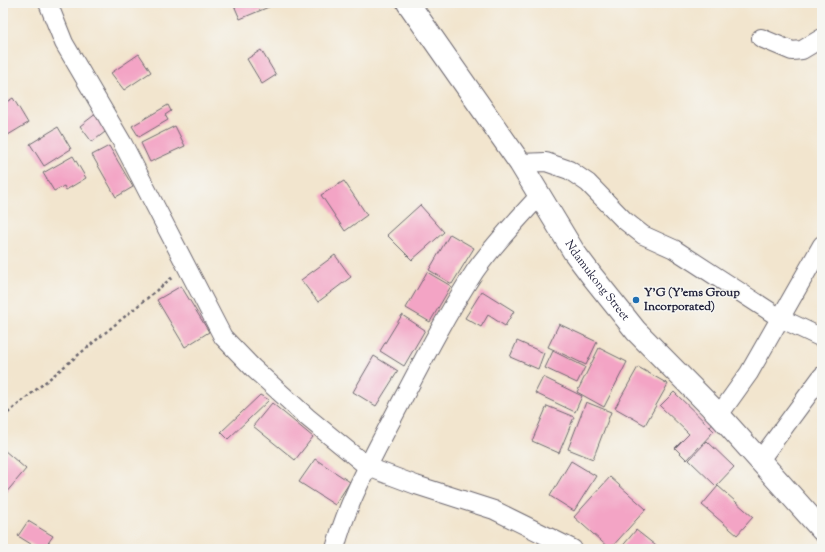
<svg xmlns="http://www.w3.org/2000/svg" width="825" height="552" font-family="'Sorts Mill Goudy',serif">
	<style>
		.building { fill: #f3a4c5 }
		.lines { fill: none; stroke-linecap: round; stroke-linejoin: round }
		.minor-casing { stroke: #6b666e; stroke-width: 20 }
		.major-casing { stroke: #6b666e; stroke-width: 24 }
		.path { stroke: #6b666e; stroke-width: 2.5; stroke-dasharray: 3 3; stroke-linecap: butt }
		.minor { stroke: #fff; stroke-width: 18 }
		.major { stroke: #fff; stroke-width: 22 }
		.poi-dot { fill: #1f6fb2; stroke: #f6f6f2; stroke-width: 1.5 }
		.labels { text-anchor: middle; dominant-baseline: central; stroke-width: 3; stroke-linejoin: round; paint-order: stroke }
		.street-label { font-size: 12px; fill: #22223b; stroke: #f6f6f2 }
		.poi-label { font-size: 12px; font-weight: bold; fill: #22223b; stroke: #f6f6f2; text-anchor: start }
	</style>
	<rect width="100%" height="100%" fill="#f6f6f2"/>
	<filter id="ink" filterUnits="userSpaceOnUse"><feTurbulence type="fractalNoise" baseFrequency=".025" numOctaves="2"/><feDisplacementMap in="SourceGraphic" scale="8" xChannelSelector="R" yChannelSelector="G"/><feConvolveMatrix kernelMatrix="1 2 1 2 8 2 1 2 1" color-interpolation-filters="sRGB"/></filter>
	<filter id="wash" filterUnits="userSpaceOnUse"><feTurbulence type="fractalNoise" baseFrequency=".012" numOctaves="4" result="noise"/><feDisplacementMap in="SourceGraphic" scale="16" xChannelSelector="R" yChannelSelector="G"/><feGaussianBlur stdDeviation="0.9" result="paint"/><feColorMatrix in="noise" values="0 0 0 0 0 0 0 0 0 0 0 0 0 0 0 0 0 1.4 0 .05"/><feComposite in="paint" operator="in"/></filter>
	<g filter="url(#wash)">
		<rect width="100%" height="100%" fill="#f2e5ce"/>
		<g id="blocks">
			<!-- building -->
			<g class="building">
				<polygon points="233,3 270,3 271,6 240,19"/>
				<polygon points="261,50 276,75 262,84 247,59"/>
				<polygon points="139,54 151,72 124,90 111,73"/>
				<polygon points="13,98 28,123 3,138 3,104"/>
				<polygon points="168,105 171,111 165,115 168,120 139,137 132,126"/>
				<polygon points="97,113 109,129 92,142 80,126"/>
				<polygon points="175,126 185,146 150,162 141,143"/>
				<polygon points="58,127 71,149 44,166 30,144"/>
				<polygon points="109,146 133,187 116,197 92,155"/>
				<polygon points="73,156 86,178 66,190 64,186 54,191 43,173"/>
				<polygon points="344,181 367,215 345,231 321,195"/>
				<polygon points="420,205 444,232 412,260 387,235"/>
				<polygon points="450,234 474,248 452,284 429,270"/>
				<polygon points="335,255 351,277 318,302 301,280"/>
				<polygon points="427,272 451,286 430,322 406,308"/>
				<polygon points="181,286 209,332 185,347 157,300"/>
				<polygon points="482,291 514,311 505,326 488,315 481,327 465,318"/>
				<polygon points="402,315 425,330 404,366 380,351"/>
				<polygon points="559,324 597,342 586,365 548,347"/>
				<polygon points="517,341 544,353 538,369 510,357"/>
				<polygon points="599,348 627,362 604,407 577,392"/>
				<polygon points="553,351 585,367 577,383 545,368"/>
				<polygon points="374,356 398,371 376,406 353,392"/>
				<polygon points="638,367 668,384 645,425 615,408"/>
				<polygon points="543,377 582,396 575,412 535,393"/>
				<polygon points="674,392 714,431 687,460 675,448 689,434 660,406"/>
				<polygon points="260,395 269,400 228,439 221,432"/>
				<polygon points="586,402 611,412 593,459 568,449"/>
				<polygon points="272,403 313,437 295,460 253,426"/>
				<polygon points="547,406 574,417 559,453 532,441"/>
				<polygon points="707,441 734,467 716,486 689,460"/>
				<polygon points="4,450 26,469 5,494 3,492"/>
				<polygon points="315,459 350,482 335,505 299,482"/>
				<polygon points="571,461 596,476 574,511 550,496"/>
				<polygon points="610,477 646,509 610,549 574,517"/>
				<polygon points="718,486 753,517 737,535 702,505"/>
				<polygon points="28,521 53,536 44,549 39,549 18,536"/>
				<polygon points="636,530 660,549 620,549"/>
			</g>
		</g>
	</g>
	<g filter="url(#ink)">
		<use href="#blocks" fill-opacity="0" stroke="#6b666e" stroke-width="1"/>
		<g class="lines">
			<!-- minor casing -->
			<g class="minor-casing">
				<g id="minor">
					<polyline points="48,3 64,43 122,142 223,337 253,368 307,417 368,467 416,485 494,510 573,549"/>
					<polyline points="761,38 792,51 802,50 822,38"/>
					<polyline points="520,163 546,162 569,170 588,183 624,220 643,235 674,249 780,318 822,338"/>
					<polyline points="719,415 749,373 822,245"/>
					<polyline points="760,460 822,376"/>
					<path d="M335 549C346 506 368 466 388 427 416 374 442 321 475 271 494 244 518 219 540 195"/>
				</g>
			</g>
			<!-- major casing -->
			<g class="major-casing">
				<g id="major">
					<path id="s1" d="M408 3 520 163 574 252 592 276 636 331 719 415 822 530"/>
				</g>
			</g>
			<!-- path -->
			<polyline class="path" points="3,417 174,276"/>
			<!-- minor -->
			<use href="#minor" class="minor"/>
			<!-- major -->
			<use href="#major" class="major"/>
		</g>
	</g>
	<!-- markers -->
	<circle class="poi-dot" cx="636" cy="300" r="4"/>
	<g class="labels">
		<!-- street labels -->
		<g class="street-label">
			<text stroke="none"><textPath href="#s1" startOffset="336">Ndamukong Street</textPath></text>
		</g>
		<!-- poi labels -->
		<g class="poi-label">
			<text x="644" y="293">Y'G (Y'ems Group<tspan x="644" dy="14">Incorporated)</tspan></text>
		</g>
	</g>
	<!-- margin -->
	<rect width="825" height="552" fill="none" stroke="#f6f6f2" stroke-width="16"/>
</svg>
